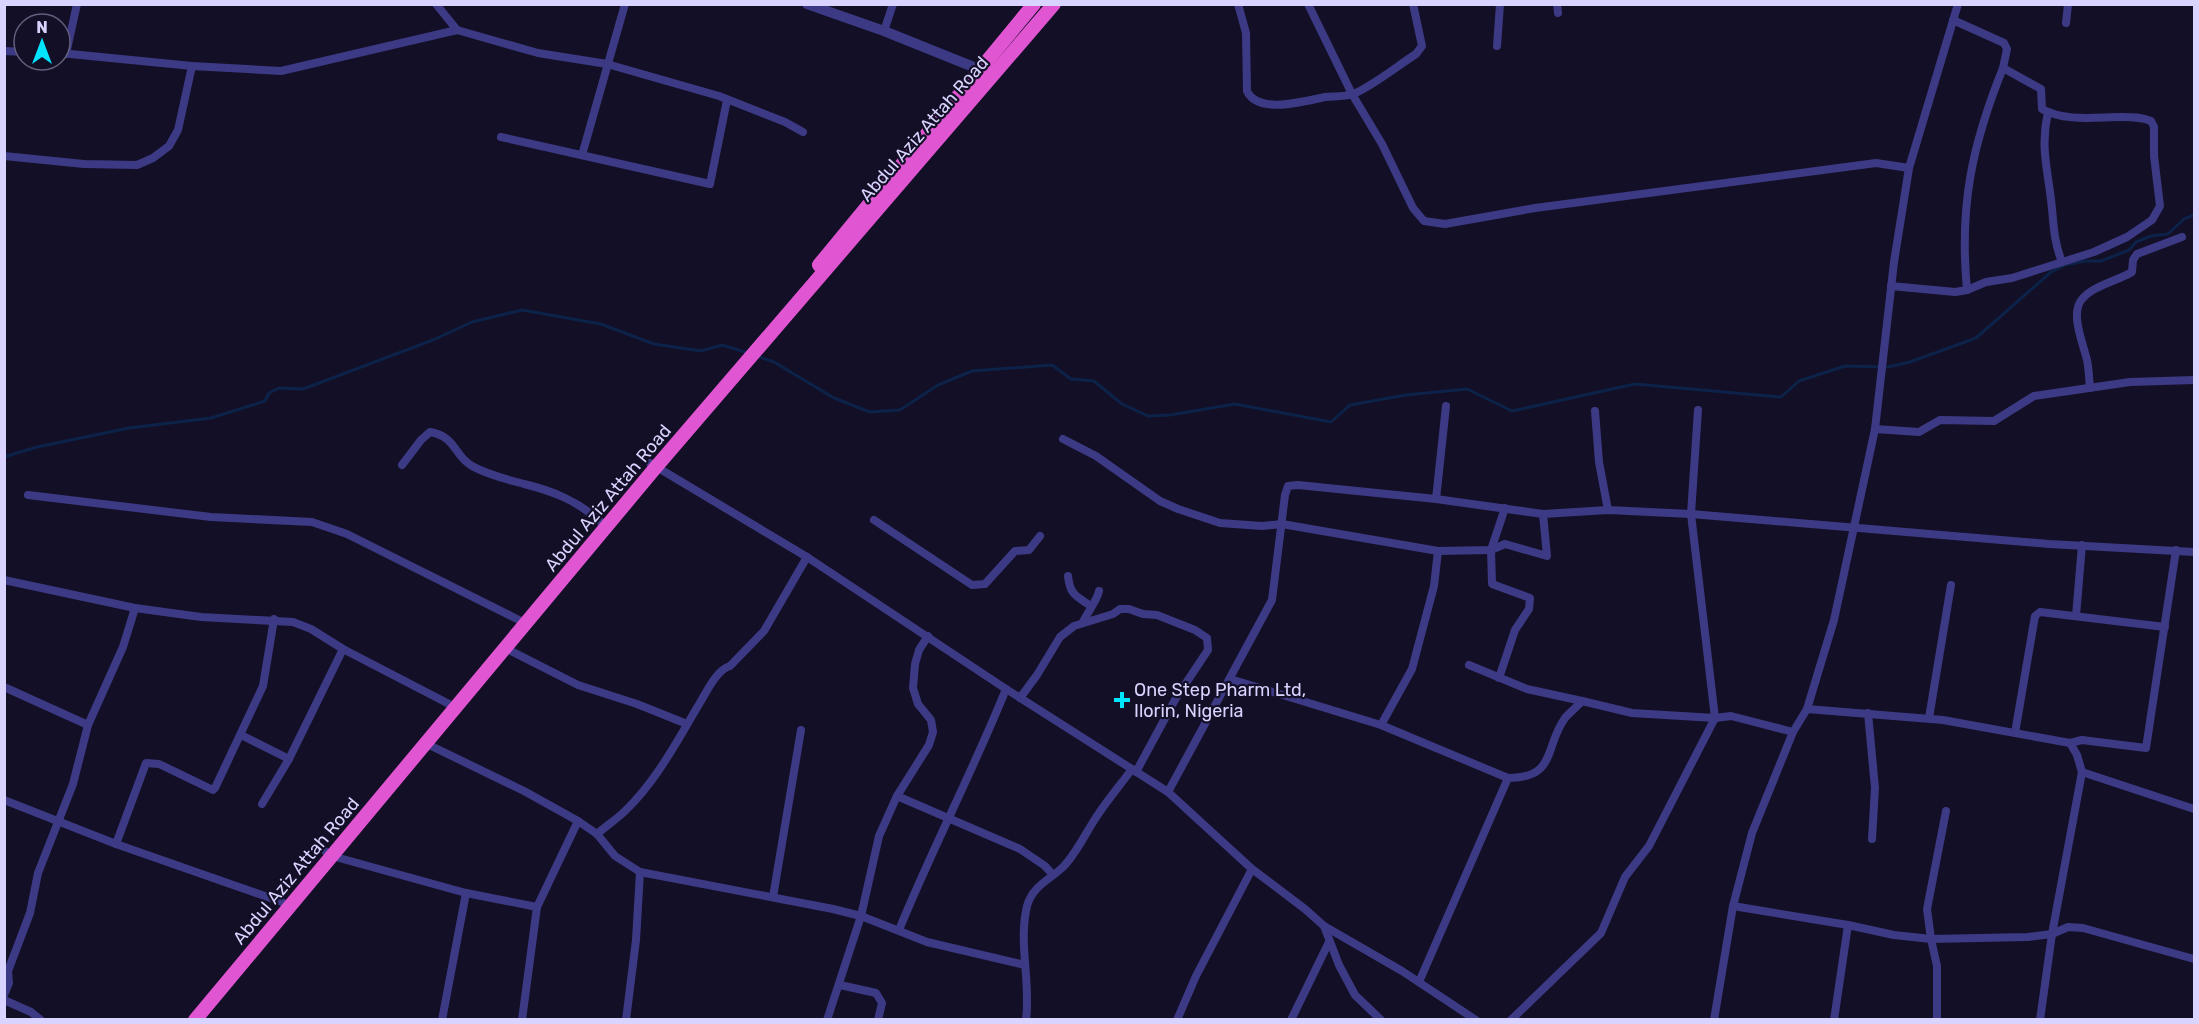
<svg xmlns="http://www.w3.org/2000/svg" width="2199" height="1024" font-family="Rubik,sans-serif">
	<style>
		.lines { fill: none; stroke-linecap: round; stroke-linejoin: round }
		.stream { stroke: #0c2248; stroke-width: 3 }
		.minor { stroke: #3d3a85; stroke-width: 8 }
		.tertiary { stroke: #3d3a85; stroke-width: 10 }
		.trunk { stroke: #e055d1; stroke-width: 14 }
		.poi-dot { fill: #00e5ff; stroke: #130f26; stroke-width: 2 }
		.labels { text-anchor: middle; dominant-baseline: central; stroke-width: 4.5; stroke-linejoin: round; paint-order: stroke }
		.street-label { font-size: 18px; fill: #d9d4ff; stroke: #130f26 }
		.poi-label { font-size: 18px; fill: #d9d4ff; stroke: #130f26; text-anchor: start }
	</style>
	<rect width="100%" height="100%" fill="#130f26"/>
	<g class="lines">
		<!-- stream -->
		<g class="stream">
			<polyline points="757,356 774,362 834,398 870,412 900,410 938,385 972,371 1052,365 1071,379 1094,381 1122,404 1148,416 1170,415 1235,404 1331,422 1350,405 1406,395 1467,389 1512,411 1635,384 1781,397 1799,381 1845,366 1888,367 1910,362 1976,338 2051,272 2065,265 2085,261 2101,261 2129,250 2136,242 2151,236 2168,234 2184,219 2194,215"/>
			<polyline points="4,457 37,447 129,428 211,418 265,401 269,393 279,388 303,389 433,340 472,322 522,310 601,324 654,344 701,351 722,345 748,353"/>
		</g>
		<!-- minor -->
		<g class="minor">
			<polyline points="436,4 457,30"/>
			<path d="M1238 4 1246 33 1247 91C1258 115 1305 101 1325 97 1334 96 1344 97 1353 94 1370 88 1400 64 1416 54L1422 46 1413 4"/>
			<polyline points="1308,4 1352,94 1382,144 1413,208 1424,221 1445,224 1535,208 1876,163 1909,168"/>
			<polyline points="1557,4 1558,13"/>
			<polyline points="2066,23 2068,4"/>
			<polyline points="884,31 893,4"/>
			<polyline points="1497,46 1500,4"/>
			<polyline points="4,51 24,52"/>
			<polyline points="60,53 192,66 281,71 457,30 538,53 607,64 719,96 785,122 803,132"/>
			<polyline points="66,54 77,4"/>
			<path d="M2048 112C2041 143 2046 163 2050 192 2054 218 2052 237 2062 262"/>
			<polyline points="501,137 710,184 727,100"/>
			<polyline points="582,155 625,4"/>
			<polyline points="4,156 84,164 137,165 153,158 169,146 178,130 192,66"/>
			<path d="M1891 286 1955 292 1967 290 1986 282 2012 278 2094 252 2127 237 2152 220 2160 206 2154 156V127L2151 121C2142 117 2132 117 2122 117 2096 117 2065 122 2042 109L2041 89 2003 68 2007 49 2004 43 1953 20"/>
			<path d="M1967 290C1959 206 1972 145 2003 68"/>
			<path d="M2090 388C2089 379 2089 369 2087 360 2083 343 2069 312 2083 298 2095 285 2117 281 2132 272L2133 260 2137 254 2182 237"/>
			<polyline points="1595,411 1599,462 1608,510"/>
			<polyline points="1875,429 1919,432 1940,420 1994,421 2034,396 2130,382 2194,380"/>
			<polyline points="1063,439 1096,456 1160,501 1178,509 1220,523 1262,526 1282,524 1438,551 1491,550 1505,544 1547,556 1543,514"/>
			<polyline points="650,463 807,557 1006,689 1168,792 1252,869 1305,909 1324,926 1402,971 1476,1020"/>
			<path d="M402 465 421 440 430 432C457 437 453 455 472 466 488 475 506 479 524 484 553 491 578 501 601 522"/>
			<polyline points="28,495 211,517 312,522 347,534 519,620"/>
			<polyline points="1436,499 1446,406"/>
			<polyline points="874,520 972,585 985,584 1015,551 1029,550 1040,536"/>
			<path d="M1068 576C1070 595 1076 596 1091 606"/>
			<polyline points="4,580 135,608 201,617 293,622 311,629 343,649 449,704"/>
			<polyline points="2076,616 2082,545"/>
			<path d="M1083 622C1088 611 1097 601 1099 591"/>
			<polyline points="505,648 578,685 637,704 687,724"/>
			<polyline points="1469,665 1527,689 1582,701"/>
			<polyline points="1499,678 1515,630 1529,609 1530,598 1492,584 1491,550 1505,508"/>
			<path d="M1230 679 1381 725 1508 778C1557 778 1544 747 1565 718 1570 712 1577 707 1582 701L1632 713 1715 718 1731 716 1793 732"/>
			<polyline points="4,687 88,725"/>
			<polyline points="1020,698 1037,675 1060,637 1074,626 1113,614 1120,609 1129,609 1143,614 1157,615 1195,630 1207,638 1208,650 1176,698 1136,772"/>
			<polyline points="1807,709 1943,720 2070,743 2077,755 2082,772 2052,934 2040,1020"/>
			<polyline points="1868,713 1875,788 1872,839"/>
			<polyline points="1929,718 1951,585"/>
			<polyline points="1381,725 1412,669 1434,586 1438,551"/>
			<polyline points="2015,733 2035,616 2040,612 2165,627"/>
			<polyline points="241,735 289,759"/>
			<polyline points="425,743 524,791 578,821 597,834 615,856 640,872 833,909 861,916 927,942 1025,965"/>
			<polyline points="2070,743 2082,740 2146,748 2176,550"/>
			<polyline points="2082,772 2194,809"/>
			<polyline points="1168,792 1272,600 1285,495 1288,486 1298,485 1436,499 1543,514 1608,510 1691,514 2049,544 2194,552"/>
			<polyline points="897,796 1020,849 1045,866 1053,875"/>
			<polyline points="4,800 116,844 282,902"/>
			<polyline points="262,804 289,759 343,649"/>
			<path d="M597 834C606 826 617 819 625 811 658 779 678 739 701 701 708 689 717 670 730 666L764 631 807 557"/>
			<polyline points="116,844 146,763 159,764 213,790 215,788 263,686 274,619"/>
			<polyline points="325,851 332,856 466,893 537,907"/>
			<polyline points="773,897 801,730"/>
			<polyline points="1733,906 1848,925 1894,935 1931,939 2028,937 2052,934 2068,927 2083,928 2194,959"/>
			<polyline points="1324,926 1339,965 1355,995 1381,1020"/>
			<path d="M899 930C932 849 973 771 1006 689"/>
			<polyline points="1419,982 1508,778"/>
			<polyline points="840,985 876,993 882,1003 878,1020"/>
			<polyline points="4,995 9,983 8,971 30,913 38,873 73,784 88,725 123,647 135,608"/>
			<polyline points="4,1000 31,1012 41,1020"/>
			<polyline points="442,1020 466,893"/>
			<polyline points="522,1020 537,907 578,821"/>
			<polyline points="626,1020 636,940 640,872"/>
			<polyline points="827,1020 861,916 879,836 897,796 929,745 933,732 931,720 918,704 913,688 915,664 919,650 928,636"/>
			<path d="M1026 1020C1031 981 1018 944 1027 906 1033 885 1050 880 1064 866 1078 851 1087 830 1099 813 1109 798 1121 784 1132 769"/>
			<polyline points="1177,1020 1196,976 1252,869"/>
			<polyline points="1291,1020 1329,942"/>
			<polyline points="1511,1020 1601,933 1625,877 1649,846 1715,718 1691,514 1698,410"/>
			<polyline points="1714,1020 1733,906 1752,833 1793,732 1807,709 1834,620 1875,429 1894,262 1909,168 1958,4"/>
			<polyline points="1834,1020 1848,925"/>
			<polyline points="1937,1020 1937,966 1931,939 1927,909 1946,811"/>
		</g>
		<!-- tertiary -->
		<polyline class="tertiary" points="807,4 884,31 986,72"/>
		<!-- trunk -->
		<g class="trunk">
			<polyline points="819,265 1034,4"/>
			<polyline points="195,1020 656,467 1054,4"/>
		</g>
	</g>
	<!-- markers -->
	<path class="poi-dot" d="M1119 691h6v6h6v6h-6v6h-6v-6h-6v-6h6z"/>
	<g class="labels">
		<!-- street labels -->
		<g class="street-label">
			<text transform="translate(924 129) rotate(-49)">Abdul Aziz Attah Road</text>
			<text transform="translate(608 498) rotate(-50)">Abdul Aziz Attah Road</text>
			<text transform="translate(296 871) rotate(-50)">Abdul Aziz Attah Road</text>
		</g>
		<!-- poi labels -->
		<g class="poi-label">
			<text x="1134" y="690">One Step Pharm Ltd,<tspan x="1134" dy="21">Ilorin, Nigeria</tspan></text>
		</g>
	</g>
	<!-- border -->
	<rect width="2199" height="1024" fill="none" stroke="#d9d4ff" stroke-width="12"/>
	<!-- north arrow -->
	<g transform="translate(42 42)"><circle r="28" fill="#130f26" stroke="#625e7d" stroke-width="1.5"/>
	<path d="M0-4.5L10 22L0 15L-10 22Z" fill="#00e5ff"/>
	<text y="-9" font-size="16" font-weight="bold" text-anchor="middle" fill="#d9d4ff">N</text>
	</g>
</svg>
